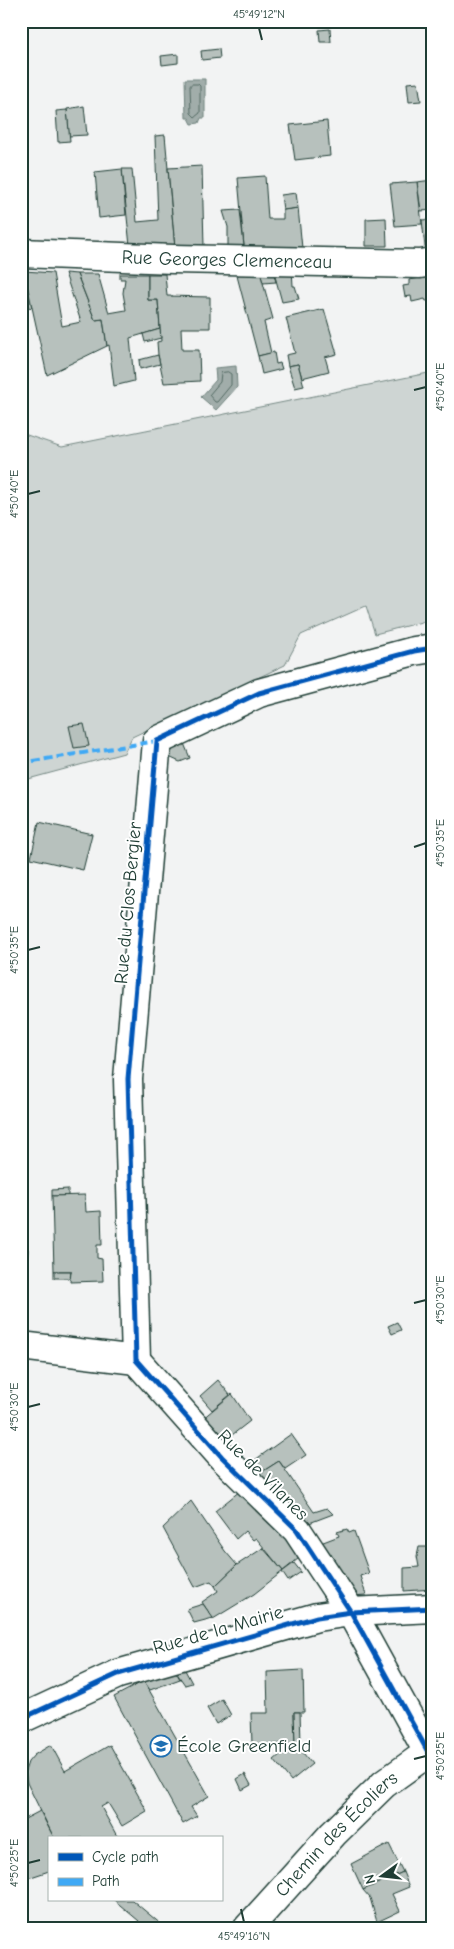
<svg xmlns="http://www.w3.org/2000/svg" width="454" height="1949" font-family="'Comic Neue',sans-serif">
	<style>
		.green { fill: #ced5d3; stroke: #768984 }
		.water { fill: #a1adaa; stroke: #6d807b }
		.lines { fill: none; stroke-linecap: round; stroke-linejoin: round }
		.shore { stroke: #536a63; stroke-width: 1 }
		.building { fill: #b7c1bd; stroke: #1f3d34 }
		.minor-casing { stroke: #1f3d34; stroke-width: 31 }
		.minor { stroke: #fff; stroke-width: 28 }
		.quiet { stroke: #3fa9f5; stroke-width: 4; stroke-dasharray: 8 4; stroke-linecap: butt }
		.cycleway-casing { stroke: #fff; stroke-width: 8 }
		.cycleway { stroke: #0057b8; stroke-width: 5 }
		.ticks { fill: none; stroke: #1f3d34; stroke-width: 2 }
		.labels { text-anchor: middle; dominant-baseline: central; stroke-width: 4; stroke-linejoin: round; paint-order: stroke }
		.street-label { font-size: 19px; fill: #1f3d34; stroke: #fff }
		.poi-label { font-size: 19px; fill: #1f3d34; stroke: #fff; text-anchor: start }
		.neatline { fill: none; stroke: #1f3d34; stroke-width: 2 }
		.ticks-label { font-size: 12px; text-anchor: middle; fill: #1f3d34 }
	</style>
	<rect width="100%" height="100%" fill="#f2f3f3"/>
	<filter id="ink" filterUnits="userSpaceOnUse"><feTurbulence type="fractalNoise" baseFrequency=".02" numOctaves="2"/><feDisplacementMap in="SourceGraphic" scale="10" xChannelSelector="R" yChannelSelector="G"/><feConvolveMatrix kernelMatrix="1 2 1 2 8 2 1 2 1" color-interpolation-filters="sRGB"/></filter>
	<g filter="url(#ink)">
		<!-- green -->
		<polygon class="green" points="433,372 433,619 375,634 366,606 301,635 285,665 132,737 124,753 21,781 21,433 62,447"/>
		<!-- water -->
		<g class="water">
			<polygon points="185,79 205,79 205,118 201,118 199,123 192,124 189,118 186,118"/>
			<polygon points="236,366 237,387 216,410 201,397 216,380 215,368"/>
		</g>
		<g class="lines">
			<!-- shore -->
			<g class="shore">
				<polygon points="192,84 198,84 200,86 200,113 195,117 191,113 190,86"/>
				<polygon points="228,372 231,374 231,385 217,402 215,402 209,395 220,382 221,373"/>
			</g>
		</g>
		<!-- building -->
		<g class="building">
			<polygon points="330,29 331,42 320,42 319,30"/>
			<polygon points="219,49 220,58 202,60 201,51"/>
			<polygon points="178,54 178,63 162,65 161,56"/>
			<polygon points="418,82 421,101 409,102 407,83"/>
			<polygon points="84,106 87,135 69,136 67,109"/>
			<polygon points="67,110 70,141 58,142 56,111"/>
			<polygon points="327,121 330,156 295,160 290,125"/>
			<polygon points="165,135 175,248 130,246 122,169 132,169 137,222 158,220 155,136"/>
			<polygon points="202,166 204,247 175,248 168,168"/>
			<polygon points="122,169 126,215 99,218 95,172"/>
			<polygon points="265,176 268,219 283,219 283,210 298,208 302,248 244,246 238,178"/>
			<polygon points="433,180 433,210 421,211 417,182"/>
			<polygon points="417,182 422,224 395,226 390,184"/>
			<polygon points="296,193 298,208 283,210 281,195"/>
			<polygon points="240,210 244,246 228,247 228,227 223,211"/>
			<polygon points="386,218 387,246 366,246 366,219"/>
			<polygon points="433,219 433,246 425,247 422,220"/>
			<polygon points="273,269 276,282 263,283 260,272"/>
			<polygon points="273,269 292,269 293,286 295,286 299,299 282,302"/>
			<polygon points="21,271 24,271 32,307 29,308 28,305 21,306"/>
			<polygon points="24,271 53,273 62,326 81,322 65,273 77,274 95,320 103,319 107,346 47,375"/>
			<polygon points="236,272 260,272 273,319 264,322 271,353 258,356"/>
			<polygon points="77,274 98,274 109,313 126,310 123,293 125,279 120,279 120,274 148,274 148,300 158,300 160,329 130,338 134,381 114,386 109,345 107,346 103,319 95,320"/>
			<polygon points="148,274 165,274 167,296 210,297 210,328 181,328 182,350 199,350 200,381 164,383 158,355 157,342 161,341 158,300 148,300"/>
			<polygon points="433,276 433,300 426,301 425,299 412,302 411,296 405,297 403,286 409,285 409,280"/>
			<polygon points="324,309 337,354 325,357 329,371 302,378 298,364 288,366 286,355 295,353 286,318"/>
			<polygon points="160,329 161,338 145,342 143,334"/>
			<polygon points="274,352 276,364 280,363 282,369 262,374 258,356"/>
			<polygon points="158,355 160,364 140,369 139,360"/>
			<polygon points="298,364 304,386 295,388 288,366"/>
			<polygon points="84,724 89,746 74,748 69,726"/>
			<polygon points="183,741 190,758 180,762 169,757 176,743"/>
			<polygon points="39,822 92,834 83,870 31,858"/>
			<polygon points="68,1189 68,1196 52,1196 52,1190"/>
			<polygon points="85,1195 86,1212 101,1211 102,1245 97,1245 97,1258 102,1259 103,1281 70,1282 71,1271 54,1271 52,1196"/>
			<polygon points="21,1248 28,1249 26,1282 21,1282"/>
			<polygon points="54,1271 71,1271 70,1278 54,1278"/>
			<polygon points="397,1322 401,1330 392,1334 388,1326"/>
			<polygon points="218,1380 230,1395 212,1410 200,1396"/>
			<polygon points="232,1394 250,1421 223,1442 202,1419"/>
			<polygon points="291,1434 306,1455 285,1469 279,1461 257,1475 248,1465"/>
			<polygon points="279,1461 314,1512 327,1508 333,1514 304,1525 257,1475"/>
			<polygon points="240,1491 304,1554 283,1571 256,1538 253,1540 245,1531 236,1539 215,1511"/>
			<polygon points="191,1501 225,1551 237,1565 215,1586 211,1581 195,1587 163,1528"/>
			<polygon points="347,1529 349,1533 354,1531 369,1573 360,1576 366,1595 352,1596 318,1544 339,1536 337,1532"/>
			<polygon points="419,1547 433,1547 433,1589 404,1591 404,1568 419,1567 417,1556"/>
			<polygon points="263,1548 283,1571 254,1594 213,1619 202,1602 218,1591 215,1586 237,1565"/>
			<polygon points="294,1563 301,1572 288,1581 282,1572"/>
			<polygon points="203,1604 213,1618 194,1623 187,1609"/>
			<polygon points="185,1670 192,1683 185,1685 176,1672"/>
			<polygon points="303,1670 304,1712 294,1712 295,1743 312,1764 291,1781 274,1760 281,1754 281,1744 252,1745 251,1713 268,1713 267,1672"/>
			<polygon points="176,1672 180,1679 150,1690 144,1681"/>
			<polygon points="144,1681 209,1796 191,1807 197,1816 183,1824 114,1697"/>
			<polygon points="222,1699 231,1715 216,1724 207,1708"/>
			<polygon points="294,1712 300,1712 301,1743 295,1743"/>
			<polygon points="51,1745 65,1771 110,1745 147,1811 122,1826 108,1803 101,1807 118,1838 54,1838 27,1783 25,1771 28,1762 34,1755"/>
			<polygon points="245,1774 251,1785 242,1790 237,1779"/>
			<polygon points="40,1811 54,1838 49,1838 49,1871 25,1879 27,1886 21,1887 21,1821"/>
			<polygon points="389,1844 403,1872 363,1890 351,1864"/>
			<polygon points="403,1872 409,1887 392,1894 400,1911 377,1922 370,1898 363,1890"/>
			<polygon points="114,1900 132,1900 162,1925 161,1928 134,1928 139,1921"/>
		</g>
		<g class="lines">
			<!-- minor casing -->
			<g class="minor-casing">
				<g id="minor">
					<path id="s1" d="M21 253 173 259 420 264 433 262"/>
					<polyline points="21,1346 136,1360"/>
					<polyline points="136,1360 128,1079 157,741 259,693 414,651 433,648"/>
					<polyline points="136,1360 222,1457 297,1530 351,1612 428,1752"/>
					<polyline points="21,1719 118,1674 317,1617 351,1612 433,1608"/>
					<path id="s2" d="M248 1928 333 1834 384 1784 433 1749"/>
				</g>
			</g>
			<!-- minor -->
			<use href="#minor" class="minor"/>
			<!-- quiet -->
			<polyline class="quiet" points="21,763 157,741"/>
			<!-- cycleway casing -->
			<g class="cycleway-casing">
				<g id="cycleway">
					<polyline points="21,1719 118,1674 317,1617 351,1612 433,1608"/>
					<polyline points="428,1752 351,1612 297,1530 222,1457 136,1360 128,1079 157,741 259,693 414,651 433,648"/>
				</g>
			</g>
			<!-- cycleway -->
			<use href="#cycleway" class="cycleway"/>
		</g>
	</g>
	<!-- ticks -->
	<path class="ticks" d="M259 28 262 40M414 390 426 387M28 494 40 491M414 847 426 843M28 950 40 947M414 1303 426 1300M28 1407 40 1404M414 1759 426 1756M28 1863 40 1860M241 1909 244 1922"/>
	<!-- icons -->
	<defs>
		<g id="school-ring" transform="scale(1.125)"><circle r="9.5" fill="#fff" stroke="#1f6fb2" stroke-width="1.5"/><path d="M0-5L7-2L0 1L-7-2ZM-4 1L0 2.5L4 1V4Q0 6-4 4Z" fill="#1f6fb2"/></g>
	</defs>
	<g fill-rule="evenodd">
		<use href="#school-ring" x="161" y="1746"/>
	</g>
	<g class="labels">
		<!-- street labels -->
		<g class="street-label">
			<text stroke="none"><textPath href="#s1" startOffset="206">Rue Georges Clemenceau</textPath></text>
			<text transform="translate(128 903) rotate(-85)">Rue du Clos Bergier</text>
			<text transform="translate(263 1475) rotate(45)">Rue de Vilanes</text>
			<text transform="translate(218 1630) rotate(-16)">Rue de la Mairie</text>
			<text stroke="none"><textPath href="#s2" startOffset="129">Chemin des Écoliers</textPath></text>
		</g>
		<!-- poi labels -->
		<g class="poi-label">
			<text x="177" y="1746">École Greenfield</text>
		</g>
	</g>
	<!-- margin -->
	<rect width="454" height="1949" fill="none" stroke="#fff" stroke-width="55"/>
	<!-- legend -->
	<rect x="48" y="1836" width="175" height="65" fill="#ffffff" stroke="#a5b1ae"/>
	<rect x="58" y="1853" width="25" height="8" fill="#0057b8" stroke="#a5b1ae"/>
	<text x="92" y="1862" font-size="15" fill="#1f3d34">Cycle path</text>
	<rect x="58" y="1878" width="25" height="8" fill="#3fa9f5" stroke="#a5b1ae"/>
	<text x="92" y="1886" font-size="15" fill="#1f3d34">Path</text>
	<!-- north arrow -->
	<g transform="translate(382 1876) rotate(255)" stroke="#ffffff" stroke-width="4" paint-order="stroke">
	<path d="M0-4L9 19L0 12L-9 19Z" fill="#1f3d34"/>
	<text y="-8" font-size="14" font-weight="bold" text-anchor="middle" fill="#1f3d34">N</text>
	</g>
	<rect x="28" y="28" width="398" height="1894" class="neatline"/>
	<g class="ticks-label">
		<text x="259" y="18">45°49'12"N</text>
		<text transform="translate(440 387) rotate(-90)" y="4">4°50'40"E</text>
		<text transform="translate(14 494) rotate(-90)" y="4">4°50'40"E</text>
		<text transform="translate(440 843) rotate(-90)" y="4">4°50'35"E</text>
		<text transform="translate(14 950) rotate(-90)" y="4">4°50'35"E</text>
		<text transform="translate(440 1300) rotate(-90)" y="4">4°50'30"E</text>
		<text transform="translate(14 1407) rotate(-90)" y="4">4°50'30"E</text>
		<text transform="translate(440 1756) rotate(-90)" y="4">4°50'25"E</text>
		<text transform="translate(14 1863) rotate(-90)" y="4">4°50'25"E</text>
		<text x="244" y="1940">45°49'16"N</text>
	</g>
</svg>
